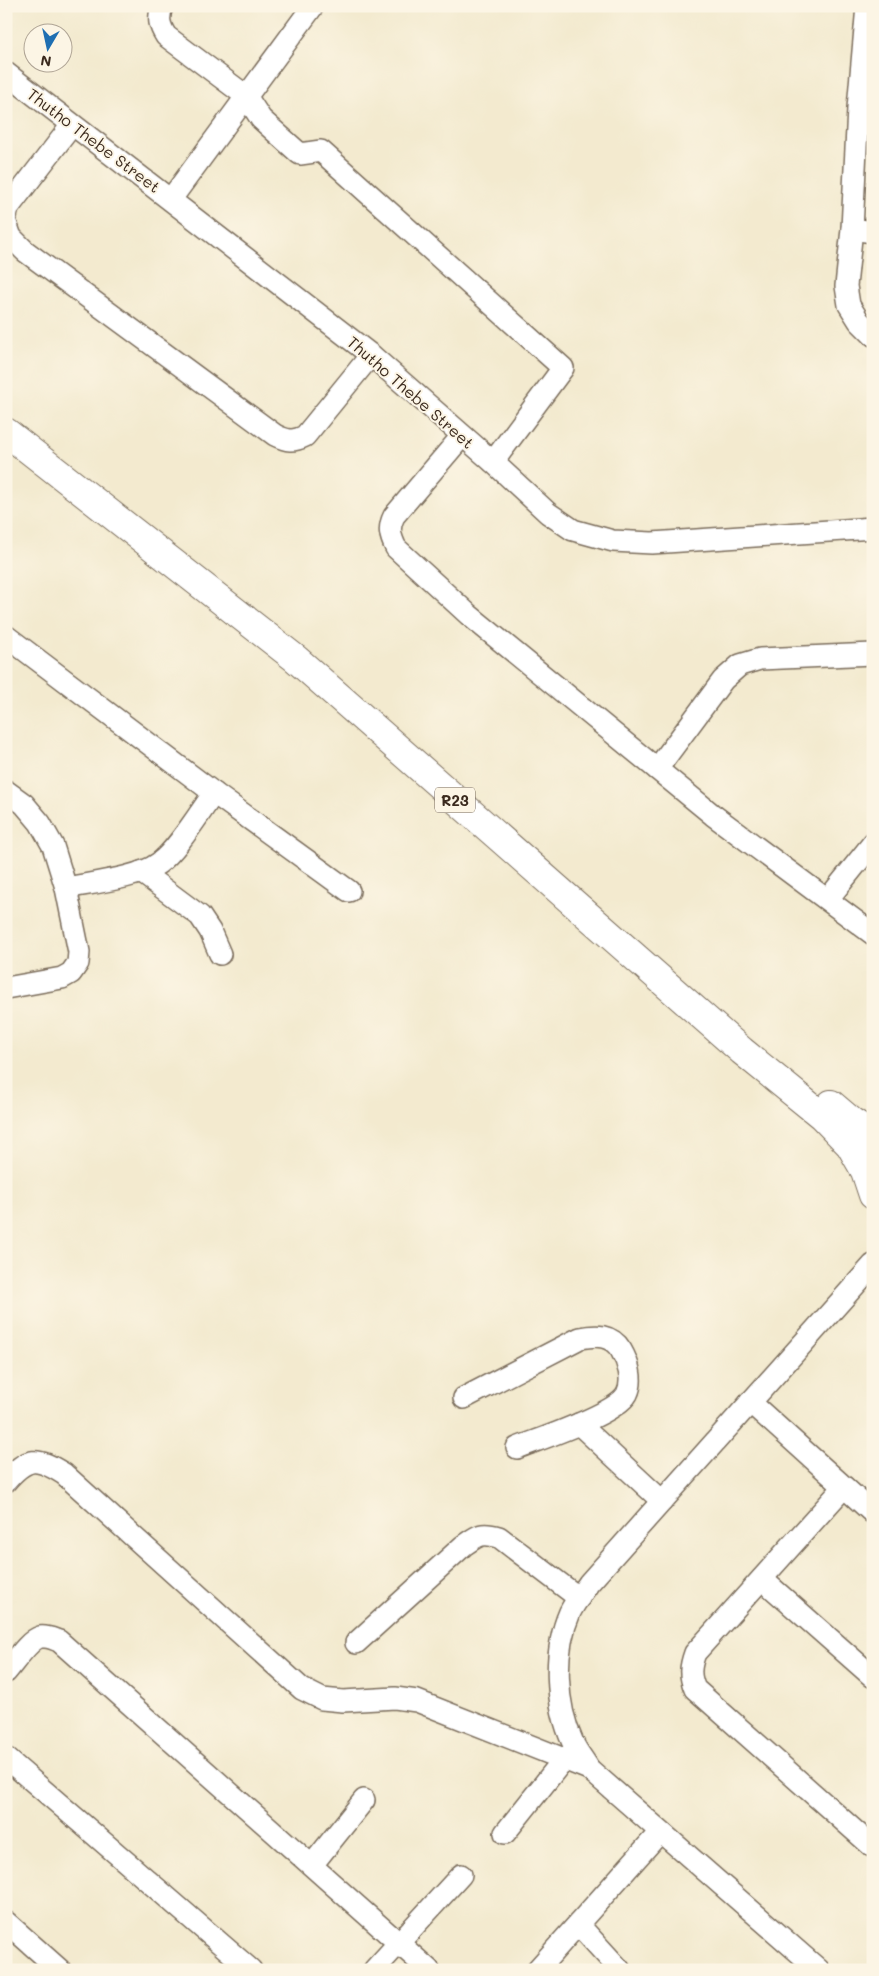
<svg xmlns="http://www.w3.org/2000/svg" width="879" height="1976" font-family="Mali,sans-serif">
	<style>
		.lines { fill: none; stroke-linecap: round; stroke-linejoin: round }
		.minor-casing { stroke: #7b6d5c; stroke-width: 24 }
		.major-casing { stroke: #7b6d5c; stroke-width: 30 }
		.minor { stroke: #fff; stroke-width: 21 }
		.major { stroke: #fff; stroke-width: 28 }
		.labels { text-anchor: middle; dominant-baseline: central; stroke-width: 4; stroke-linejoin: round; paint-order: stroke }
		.shield { fill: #fcf5e5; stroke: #75675a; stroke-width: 1 }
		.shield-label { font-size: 15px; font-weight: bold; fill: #3b2a1e }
		.street-label { font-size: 16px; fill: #3b2a1e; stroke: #fcf5e5 }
	</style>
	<rect width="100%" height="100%" fill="#fcf5e5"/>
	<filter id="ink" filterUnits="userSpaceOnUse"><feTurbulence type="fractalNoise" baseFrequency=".02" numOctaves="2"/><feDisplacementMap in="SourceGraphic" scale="10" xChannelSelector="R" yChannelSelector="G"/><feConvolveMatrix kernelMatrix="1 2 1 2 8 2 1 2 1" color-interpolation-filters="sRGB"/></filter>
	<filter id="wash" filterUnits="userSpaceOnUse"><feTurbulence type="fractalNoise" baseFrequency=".0096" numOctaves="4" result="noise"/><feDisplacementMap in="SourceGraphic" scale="20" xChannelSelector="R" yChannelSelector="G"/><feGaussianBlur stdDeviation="1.12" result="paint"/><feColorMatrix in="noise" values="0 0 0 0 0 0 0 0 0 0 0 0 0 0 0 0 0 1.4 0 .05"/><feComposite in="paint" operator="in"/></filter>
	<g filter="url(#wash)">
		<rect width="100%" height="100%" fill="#f3eacf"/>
	</g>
	<g filter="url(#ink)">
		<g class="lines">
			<!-- minor casing -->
			<g class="minor-casing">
				<g id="minor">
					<path d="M162 6C158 19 159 25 166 36L246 96 261 119 300 154 321 151 563 368 493 462"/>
					<polyline points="867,6 858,108 852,229 846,286 849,305 859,321 873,335"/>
					<polyline points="6,73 371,355 493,462 548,513 573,530 613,541 652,543 873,528"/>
					<polyline points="171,199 313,6"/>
					<polyline points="6,216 8,208 72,125"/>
					<path d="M6 223 11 237 25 251 275 435C287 441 293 442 305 436L371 355"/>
					<polyline points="852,229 873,232"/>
					<path d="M462 436 394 516C388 528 390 536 396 548L469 615 713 815 873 934"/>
					<polyline points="6,636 214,793 349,891"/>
					<polyline points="657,769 723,680 740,665 760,659 873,654"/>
					<polyline points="6,791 24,804 40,823 53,846 66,888 79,952 78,963 71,973 62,978 6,988"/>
					<polyline points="141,872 200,916 210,931 220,954"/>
					<path d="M66 888C91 883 140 878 159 863 177 850 200 812 214 793"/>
					<polyline points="828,899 873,843"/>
					<path d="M464 1398 580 1338C596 1335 611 1334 621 1350 628 1362 634 1380 627 1394 616 1414 540 1439 517 1448"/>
					<polyline points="750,1402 873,1513"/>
					<polyline points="579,1424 662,1501"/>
					<path d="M6 1481C28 1456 37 1457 64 1474L302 1689 322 1699 343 1701 395 1698 417 1701 589 1769"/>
					<path d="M844 1487 695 1653C690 1667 689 1675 695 1689L873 1847"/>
					<polyline points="762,1579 873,1677"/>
					<path d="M356 1643 463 1546C478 1535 481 1532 499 1537L579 1598"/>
					<path d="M6 1672C14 1663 29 1640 40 1637 47 1636 53 1639 59 1641L429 1970"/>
					<polyline points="6,1758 251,1970"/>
					<polyline points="505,1833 564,1759"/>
					<polyline points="312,1865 364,1800"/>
					<polyline points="6,1922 60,1970"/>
					<polyline points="578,1924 620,1970"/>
					<polyline points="374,1970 461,1875"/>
					<polyline points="537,1970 660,1832"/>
					<path d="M819 1970 589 1769C584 1760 577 1752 573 1743 555 1704 553 1651 570 1612 575 1602 583 1592 589 1583L873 1265"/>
				</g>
			</g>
			<!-- major casing -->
			<g class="major-casing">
				<g id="major">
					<polyline points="6,432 296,659 742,1051 822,1116 850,1145 865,1171 873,1195"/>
					<polyline points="831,1104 851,1121 873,1135"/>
				</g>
			</g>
			<!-- minor -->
			<use href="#minor" class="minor"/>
			<!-- major -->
			<use href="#major" class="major"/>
		</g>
	</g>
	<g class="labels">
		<!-- shield labels -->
		<rect class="shield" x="435" y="787.5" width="40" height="25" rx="4"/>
		<g class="shield-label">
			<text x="455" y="800">R23</text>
		</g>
		<!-- street labels -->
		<g class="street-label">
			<text transform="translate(94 140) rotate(37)">Thutho Thebe Street</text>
			<text transform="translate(411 392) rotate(41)">Thutho Thebe Street</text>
		</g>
	</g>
	<!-- margin -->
	<rect width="879" height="1976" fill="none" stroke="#fcf5e5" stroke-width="25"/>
	<!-- north arrow -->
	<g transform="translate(48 48) rotate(189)"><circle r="24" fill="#fcf5e5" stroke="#afa495"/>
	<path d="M0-4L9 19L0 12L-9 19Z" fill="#1f6fb2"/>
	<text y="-8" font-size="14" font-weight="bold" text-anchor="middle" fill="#3b2a1e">N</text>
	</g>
</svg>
